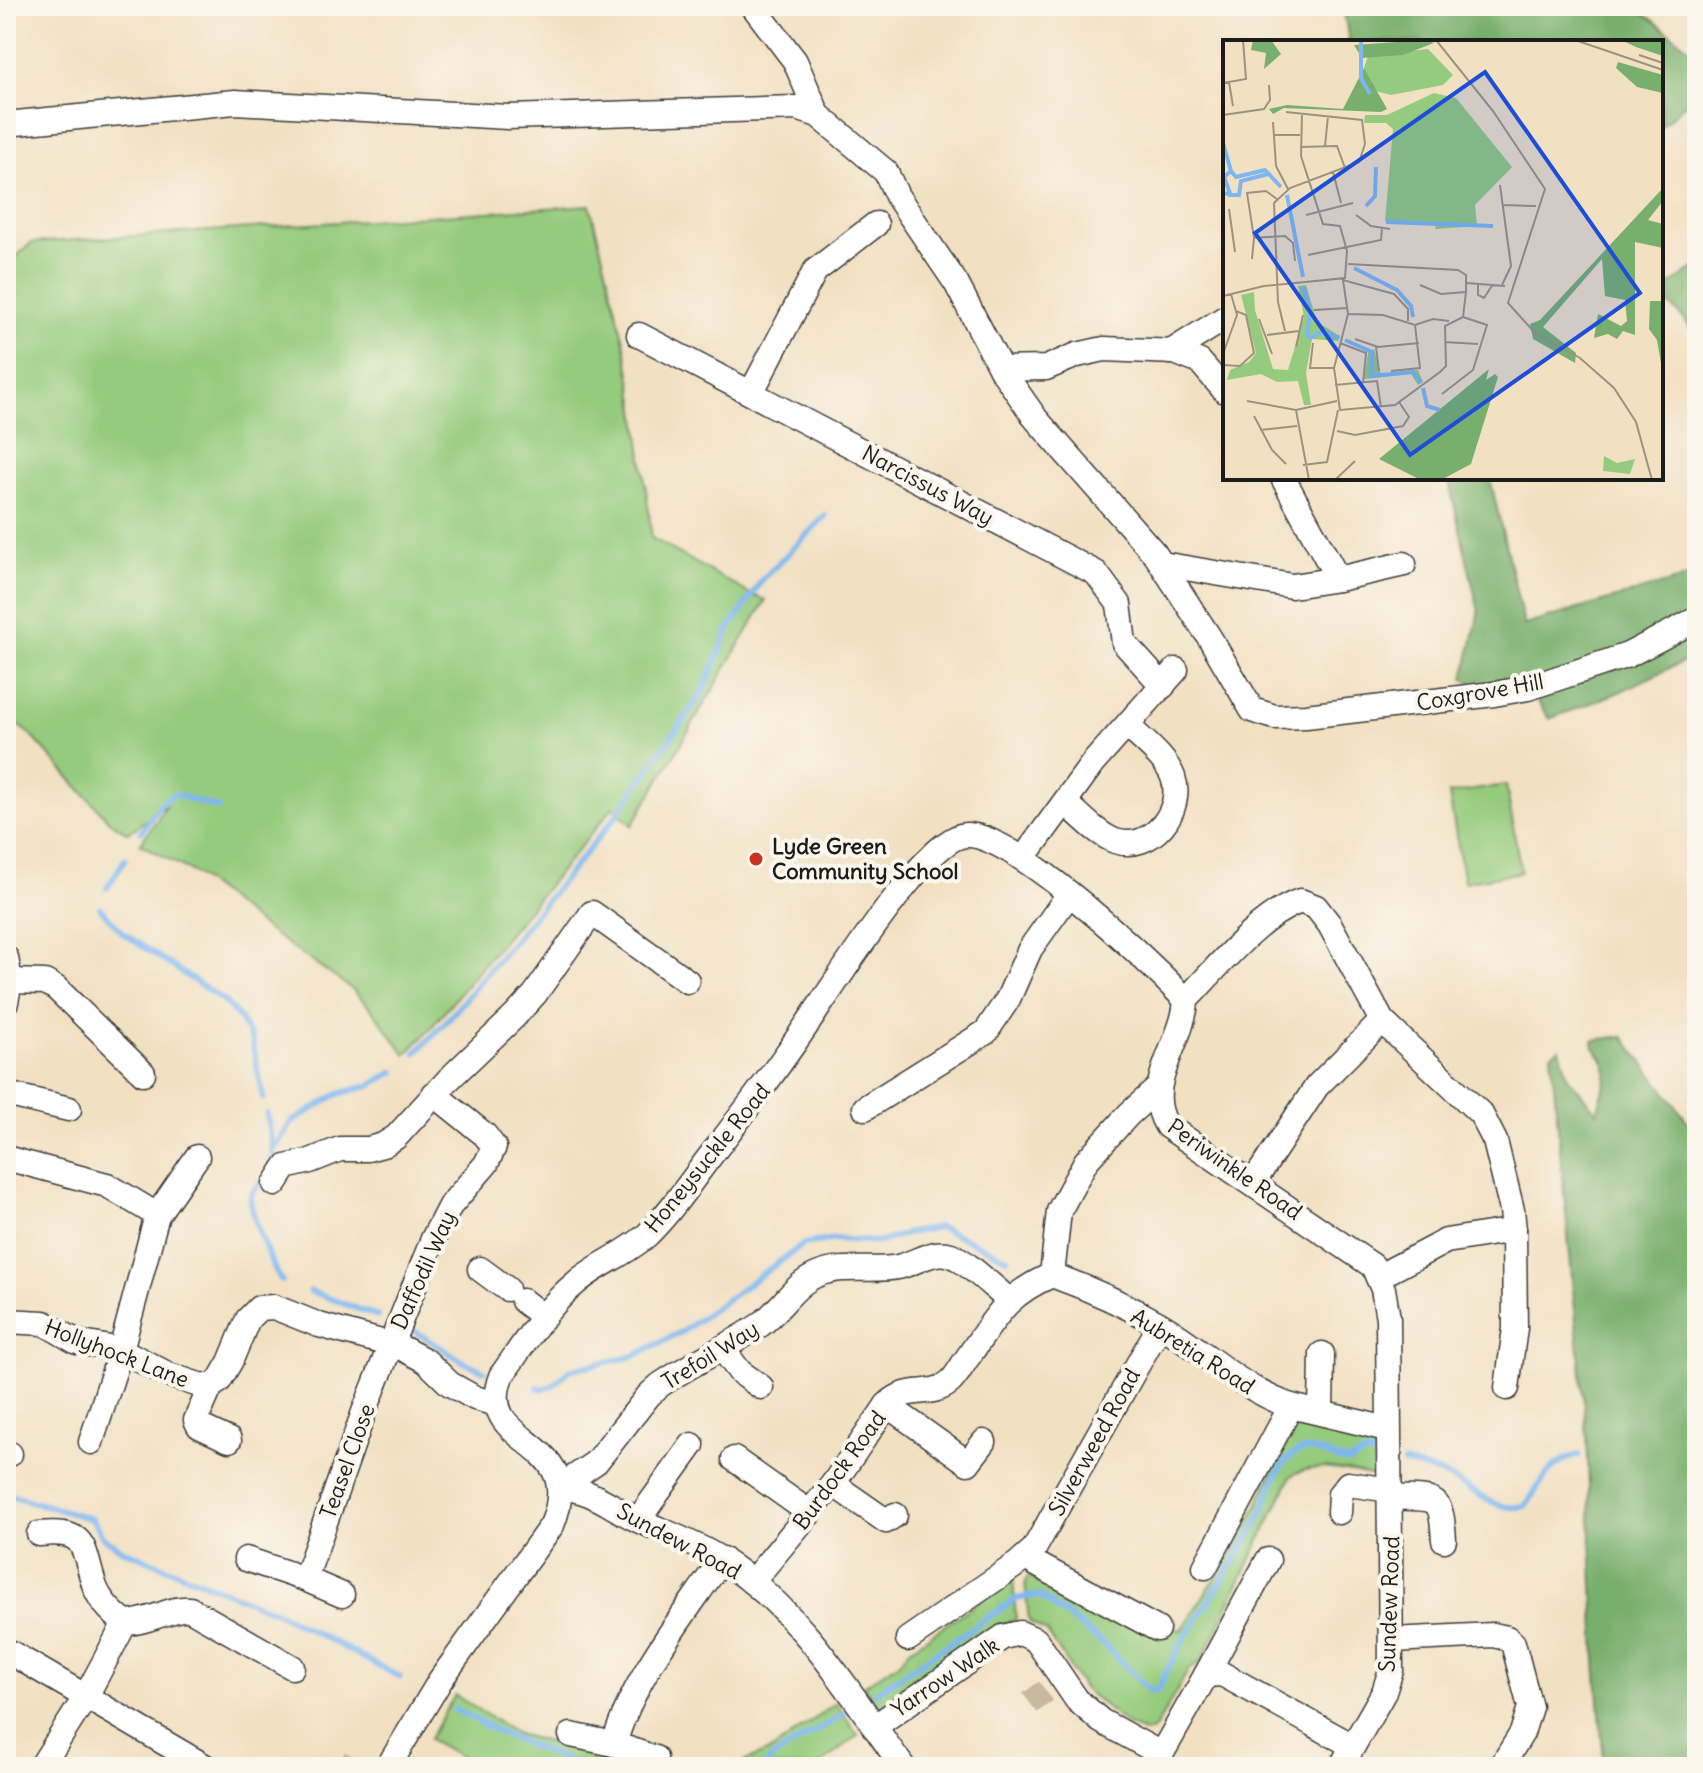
<svg xmlns="http://www.w3.org/2000/svg" width="1703" height="1773" font-family="Delius,sans-serif">
	<style>
		.green { fill: #95cb7c; stroke: #58744c; stroke-width: 2 }
		.forest { fill: #78af6c; stroke: #4a6644; stroke-width: 2 }
		.lines { fill: none; stroke-linecap: round; stroke-linejoin: round }
		.stream { stroke: #7eb7ef; stroke-width: 6 }
		.minor-tunnel { stroke: #c7b9a1; stroke-width: 24; stroke-dasharray: 24 12; stroke-linecap: butt }
		.minor-casing { stroke: #3c3935; stroke-width: 27 }
		.minor { stroke: #fff; stroke-width: 24 }
		.poi-dot { fill: #c8321e; stroke: #fbf7ec; stroke-width: 3 }
		.labels { text-anchor: middle; dominant-baseline: central; stroke-width: 8; stroke-linejoin: round; paint-order: stroke }
		.street-label { font-size: 22px; fill: #1c1c1c; stroke: #fbf7ec }
		.poi-label { font-size: 22px; font-weight: bold; fill: #1c1c1c; stroke: #fbf7ec; text-anchor: start }
		.inset-river { fill: none; stroke: #7eb7ef; stroke-width: 4 }
		.inset-road { fill: none; stroke: #9c9280; stroke-width: 2 }
		.view { fill: #1d4ed8; fill-opacity: 0.15; stroke: #1d4ed8; stroke-width: 4 }
		.inset-edge { fill: none; stroke: #1c1c1c; stroke-width: 4 }
	</style>
	<rect width="100%" height="100%" fill="#fbf7ec"/>
	<filter id="ink" filterUnits="userSpaceOnUse"><feTurbulence type="fractalNoise" baseFrequency=".0125" numOctaves="2"/><feDisplacementMap in="SourceGraphic" scale="16" xChannelSelector="R" yChannelSelector="G"/><feConvolveMatrix kernelMatrix="1 2 1 2 8 2 1 2 1" color-interpolation-filters="sRGB"/></filter>
	<filter id="wash" filterUnits="userSpaceOnUse"><feTurbulence type="fractalNoise" baseFrequency=".006" numOctaves="4" result="noise"/><feDisplacementMap in="SourceGraphic" scale="32" xChannelSelector="R" yChannelSelector="G"/><feGaussianBlur stdDeviation="1.8" result="paint"/><feColorMatrix in="noise" values="0 0 0 0 0 0 0 0 0 0 0 0 0 0 0 0 0 1.4 0 .05"/><feComposite in="paint" operator="in"/></filter>
	<g filter="url(#wash)">
		<rect width="100%" height="100%" fill="#f2e0c2"/>
		<!-- green -->
		<g class="green">
			<polygon points="590,205 624,341 635,401 652,538 752,595 766,600 632,826 613,807 430,1029 406,1055 373,1011 353,990 263,927 191,871 140,844 167,805 128,833 110,822 31,735 6,716 6,267 31,243"/>
			<polygon points="1506,785 1521,872 1464,882 1449,794"/>
			<path d="M1293 1426 1374 1444 1377 1477C1350 1473 1316 1460 1291 1476L1201 1662 1189 1669 1155 1729 1146 1733 1127 1725 1083 1688 1047 1632 1029 1622 1025 1582 1028 1576 1060 1592 1181 1630 1243 1536Z"/>
			<polygon points="1013,1579 1016,1619 1005,1624 879,1711 863,1686 898,1663 910,1649"/>
			<polygon points="455,1695 517,1734 645,1767 479,1767 429,1739"/>
			<polygon points="836,1703 858,1735 817,1767 732,1767 774,1749"/>
		</g>
		<!-- forest -->
		<g class="forest">
			<polygon points="1343,6 1635,6 1697,54 1697,106 1684,105 1661,127 1661,42 1349,42"/>
			<polygon points="1697,266 1697,340 1685,320 1661,296 1661,292"/>
			<polygon points="1448,478 1490,478 1524,625 1697,574 1697,655 1617,693 1549,719 1524,681 1483,691 1464,678 1479,612"/>
			<path d="M1623 1036 1697 1134V1767H1604L1596 1662 1587 1438 1551 1054 1560 1048 1568 1077 1597 1112C1603 1088 1616 1068 1594 1048L1593 1040Z"/>
		</g>
		<g class="lines">
			<!-- stream -->
			<g class="stream">
				<polyline points="141,832 162,802 175,794 218,808"/>
				<polyline points="107,888 125,859"/>
				<polyline points="100,908 123,933 224,1001 240,1019 252,1040 263,1098"/>
				<polyline points="416,1053 453,1014 617,815 703,692 729,629 752,595 762,580 825,516"/>
				<polyline points="267,1114 274,1158 270,1165"/>
				<polyline points="273,1150 293,1121 338,1094 371,1085 394,1072"/>
				<path d="M262 1182C257 1187 252 1190 251 1197 249 1213 273 1268 282 1281"/>
				<polyline points="310,1291 377,1316"/>
				<polyline points="411,1329 464,1362 484,1371"/>
				<polyline points="538,1387 542,1389 554,1385 569,1370 634,1356 683,1331 804,1244 835,1239 880,1242 907,1233 939,1227 1007,1258"/>
				<path d="M1404 1463C1418 1467 1434 1470 1448 1477 1474 1489 1495 1513 1525 1506 1544 1482 1547 1462 1579 1455"/>
				<polyline points="6,1494 92,1519 103,1537 123,1550 276,1612 400,1677"/>
				<path d="M875 1693 1016 1599 1039 1595 1105 1645 1150 1691 1158 1690C1184 1629 1227 1579 1258 1521 1268 1502 1273 1470 1291 1456 1310 1441 1328 1458 1348 1462L1365 1454 1382 1457"/>
				<polyline points="455,1709 502,1734 583,1767"/>
				<polyline points="764,1767 775,1756 844,1714"/>
			</g>
		</g>
	</g>
	<g filter="url(#ink)">
		<g class="lines">
			<!-- minor-tunnel -->
			<g class="minor-tunnel">
				<polyline points="1030,1703 1046,1691"/>
				<polyline points="339,1762 348,1767"/>
			</g>
			<!-- minor casing -->
			<g class="minor-casing">
				<g id="minor">
					<polyline points="753,6 795,61 818,115"/>
					<polyline points="6,124 235,102 508,117 797,108 818,115 886,172 897,196 956,283 1001,369 1036,419 1155,554 1211,640 1252,710 1275,717 1306,716 1494,694 1528,688 1628,655 1697,619"/>
					<polyline points="639,335 1096,573 1119,604 1124,643 1163,686"/>
					<polyline points="1171,352 1225,318"/>
					<polyline points="1001,369 1046,368 1077,355 1104,349 1175,352 1200,362 1225,391"/>
					<polyline points="751,393 815,271 876,224"/>
					<polyline points="1283,478 1338,579"/>
					<polyline points="1162,564 1292,586 1338,579 1404,564"/>
					<path d="M1066 803C1081 816 1097 834 1115 841 1151 853 1185 810 1173 777 1165 757 1143 741 1128 726"/>
					<polyline points="1023,859 1093,763 1176,670"/>
					<polyline points="6,958 10,981 6,1002"/>
					<polyline points="10,981 45,982 56,988 143,1073"/>
					<path d="M1186 1000C1218 967 1257 917 1300 901L1316 907 1330 925 1382 1021 1481 1114 1495 1141 1512 1210 1514 1230 1515 1328 1507 1388"/>
					<polyline points="6,1094 69,1109"/>
					<polyline points="865,1108 986,1032 1008,999 1030,949 1069,894"/>
					<polyline points="6,1158 107,1185 157,1215"/>
					<polyline points="1253,1183 1317,1086 1382,1021"/>
					<polyline points="275,1184 286,1167 310,1161 340,1149 368,1149 383,1145 396,1137 448,1080 515,1016 535,994 592,913 687,981"/>
					<polyline points="480,1269 507,1289"/>
					<path d="M1052 1275C1088 1288 1126 1305 1159 1324 1204 1350 1242 1390 1291 1406L1205 1567"/>
					<polyline points="1052,1275 1059,1211 1086,1161 1129,1114 1157,1089"/>
					<polyline points="1378,1277 1446,1241 1514,1230"/>
					<polyline points="523,1301 544,1317"/>
					<polyline points="6,1321 44,1323 77,1342 121,1350 169,1375 199,1385 211,1386 219,1381 230,1362 248,1319 259,1308 274,1307 319,1325 400,1347 426,1361 450,1384 475,1398 496,1404"/>
					<polyline points="722,1348 740,1372 761,1387"/>
					<polyline points="211,1386 196,1420 199,1426 229,1440"/>
					<polyline points="887,1405 968,1463 984,1442"/>
					<polyline points="1291,1406 1387,1429"/>
					<polyline points="1321,1412 1322,1354"/>
					<polyline points="91,1442 121,1350 157,1215 197,1157"/>
					<polyline points="6,1453 10,1454"/>
					<polyline points="734,1459 810,1513"/>
					<polyline points="833,1484 886,1521 895,1515"/>
					<path d="M560 1487 596 1462 649 1395 660 1385C692 1363 728 1347 760 1325 782 1309 793 1284 819 1274 845 1264 872 1272 898 1267 916 1263 933 1249 951 1255 965 1260 995 1289 1009 1300"/>
					<path d="M560 1487C596 1491 608 1506 638 1520 667 1533 695 1543 722 1560 800 1609 850 1693 903 1767"/>
					<path d="M1392 1497C1436 1500 1441 1492 1444 1540"/>
					<polyline points="1339,1512 1340,1494 1348,1484 1391,1490"/>
					<polyline points="638,1520 692,1445"/>
					<path d="M39 1534C88 1529 82 1547 94 1584 99 1600 112 1613 125 1623"/>
					<polyline points="1025,1558 1157,1629"/>
					<polyline points="246,1559 305,1579 342,1595"/>
					<polyline points="305,1579 364,1412 433,1239 450,1206 486,1164 494,1147 485,1135 434,1094"/>
					<path d="M752 1582 833 1484 887 1405C909 1383 930 1399 950 1382 957 1376 962 1365 968 1357 996 1317 1005 1295 1052 1275"/>
					<polyline points="908,1639 1017,1564 1034,1549 1160,1325"/>
					<polyline points="1392,1640 1493,1635 1507,1638 1513,1643 1530,1707 1522,1733 1501,1767"/>
					<polyline points="6,1650 206,1767"/>
					<polyline points="1206,1675 1268,1560"/>
					<polyline points="874,1727 1003,1637 1020,1633 1036,1640 1077,1700 1101,1721 1161,1754"/>
					<polyline points="571,1735 614,1744 655,1758"/>
					<path d="M614 1744C634 1676 682 1618 722 1559"/>
					<path d="M41 1767 85 1698 125 1623C149 1623 173 1606 190 1609L292 1667"/>
					<path d="M388 1767 441 1679 552 1525C589 1435 473 1449 501 1376 524 1344 546 1307 577 1282 598 1264 626 1254 647 1235 670 1213 689 1184 708 1159 748 1108 786 1057 822 1002 845 969 928 837 966 835 1014 832 1150 963 1186 1000 1184 1043 1141 1085 1167 1126L1373 1266 1383 1289 1388 1318 1391 1670 1384 1692 1341 1767"/>
					<polyline points="1154,1767 1206,1675 1222,1674 1353,1746"/>
				</g>
			</g>
			<!-- minor -->
			<use href="#minor" class="minor"/>
		</g>
	</g>
	<!-- markers -->
	<circle class="poi-dot" cx="756" cy="859" r="8"/>
	<g class="labels">
		<!-- street labels -->
		<g class="street-label">
			<text transform="translate(928 485) rotate(28)">Narcissus Way</text>
			<text transform="translate(1480 692) rotate(-10)">Coxgrove Hill</text>
			<text transform="translate(707 1158) rotate(-51)">Honeysuckle Road</text>
			<text transform="translate(1235 1169) rotate(35)">Periwinkle Road</text>
			<text transform="translate(423 1270) rotate(-66)">Daffodil Way</text>
			<text transform="translate(1193 1351) rotate(32)">Aubretia Road</text>
			<text transform="translate(117 1353) rotate(21)">Hollyhock Lane</text>
			<text transform="translate(710 1355) rotate(-32)">Trefoil Way</text>
			<text transform="translate(1094 1442) rotate(-61)">Silverweed Road</text>
			<text transform="translate(347 1461) rotate(-70)">Teasel Close</text>
			<text transform="translate(839 1470) rotate(-54)">Burdock Road</text>
			<text transform="translate(679 1541) rotate(28)">Sundew Road</text>
			<text transform="translate(1389 1604) rotate(-88)">Sundew Road</text>
			<text transform="translate(945 1677) rotate(-34)">Yarrow Walk</text>
		</g>
		<!-- poi labels -->
		<g class="poi-label">
			<text x="772" y="846">Lyde Green<tspan x="772" dy="25">Community School</tspan></text>
		</g>
	</g>
	<!-- overview -->
	<g transform="translate(1223 40)">
		<rect width="440" height="440" fill="#f2e0c2"/>
		<path d="M205 9 230 35 220 45 168 55 149 50 141 28 145 16ZM211 53 233 58 289 127 252 165 254 186 212 189 213 185 162 181 170 89 163 83H141L142 75H164ZM83 245 94 282 117 296 115 301 89 299 83 333 88 365H81L75 341 54 342 38 334 4 340 7 330 26 322 33 313 18 255 31 252 32 270 50 329 65 330 81 277 75 246ZM151 309 158 334 195 330 200 342 195 345 188 334 141 339 145 313ZM381 416 394 423 412 419 407 434 380 431Z" fill="#95cb7c"/>
		<path d="M30 0H48L58 14 41 29 43 13 28 10ZM201 0 211 3 180 15 139 18 131 5ZM398 0H440V16L413 7ZM395 22 440 35V53L414 47 393 28ZM141 28 164 69 158 72 61 68 50 74 46 69 64 65 120 69ZM440 148V161L425 180 440 184V208L412 202V295L400 291 394 299 385 294 371 298 375 274 398 286 404 281 402 260 382 256 379 219 320 287 353 313 352 323 310 299 307 284 317 280ZM427 261H440V335L434 300 426 289ZM266 329 263 340 272 334 275 337 248 424 218 440H198L156 419Z" fill="#78af6c"/>
		<path class="inset-river" d="M138 0V38L147 54M0 103 8 131 1 137 7 153 0 154M8 131 13 137 42 130 58 147M5 155H16L18 141 45 134M64 155 80 237M143 166 152 156 153 127M163 182 270 186M131 228 174 250 188 266 190 277M81 247 87 274 84 294 87 298 99 292 116 298M122 300 149 312 148 336 190 332 198 343M200 348 204 366 217 370"/>
		<path class="inset-road" d="M213 0 270 71 322 149 285 263 312 293 357 318 391 348 413 382 429 440M352 0 440 30M416 15 440 23M6 42 10 66M0 43 23 39 20 0M0 75 41 69 47 60 46 45M50 82 53 126 65 149M51 95H77M102 106 105 76M77 107 114 106 122 128M110 132 118 163M277 145 288 226 279 245M280 165 313 166M6 169 12 212M83 175 130 163M133 175 148 186 167 189M31 198 24 153 43 151 54 159M85 215 158 200 159 188M29 219 31 198 62 196 70 203 72 221M125 224 235 230 243 235V252L240 277 222 286 223 326 217 332 172 365 117 370 111 328 125 274 120 240 171 254 185 269V281M244 243 282 246M255 244V255L261 258 270 244M197 245 218 254 243 252M0 256 41 246 122 238 124 211 117 186 100 184 78 116 79 74M91 270 125 268M125 274 160 275 192 285 210 279 226 281M36 279 49 314M62 291 55 262 51 163 67 148 136 122 142 104 139 80 63 72M44 295 76 291M132 299 155 307 196 303M222 302 255 304M90 303 87 328H111M117 303 143 313 140 343M73 307 80 275M153 307 156 331M0 314 14 275 8 254M0 325 17 326 31 313 23 275 13 271M168 331 197 328 192 285M112 345 154 341 158 367M219 354 250 330 264 285 240 277M24 361 73 370 114 361M73 370 86 440M31 376 49 410 63 424M37 390 74 386M114 391 132 395 180 386 186 377 176 362M80 425 104 422 115 370M112 440 132 421"/>
		<path class="view" d="M262 32 417 253 187 415 32 193Z"/>
		<rect width="440" height="440" class="inset-edge"/>
	</g>
	<!-- margin -->
	<rect width="1703" height="1773" fill="none" stroke="#fbf7ec" stroke-width="32"/>
</svg>
